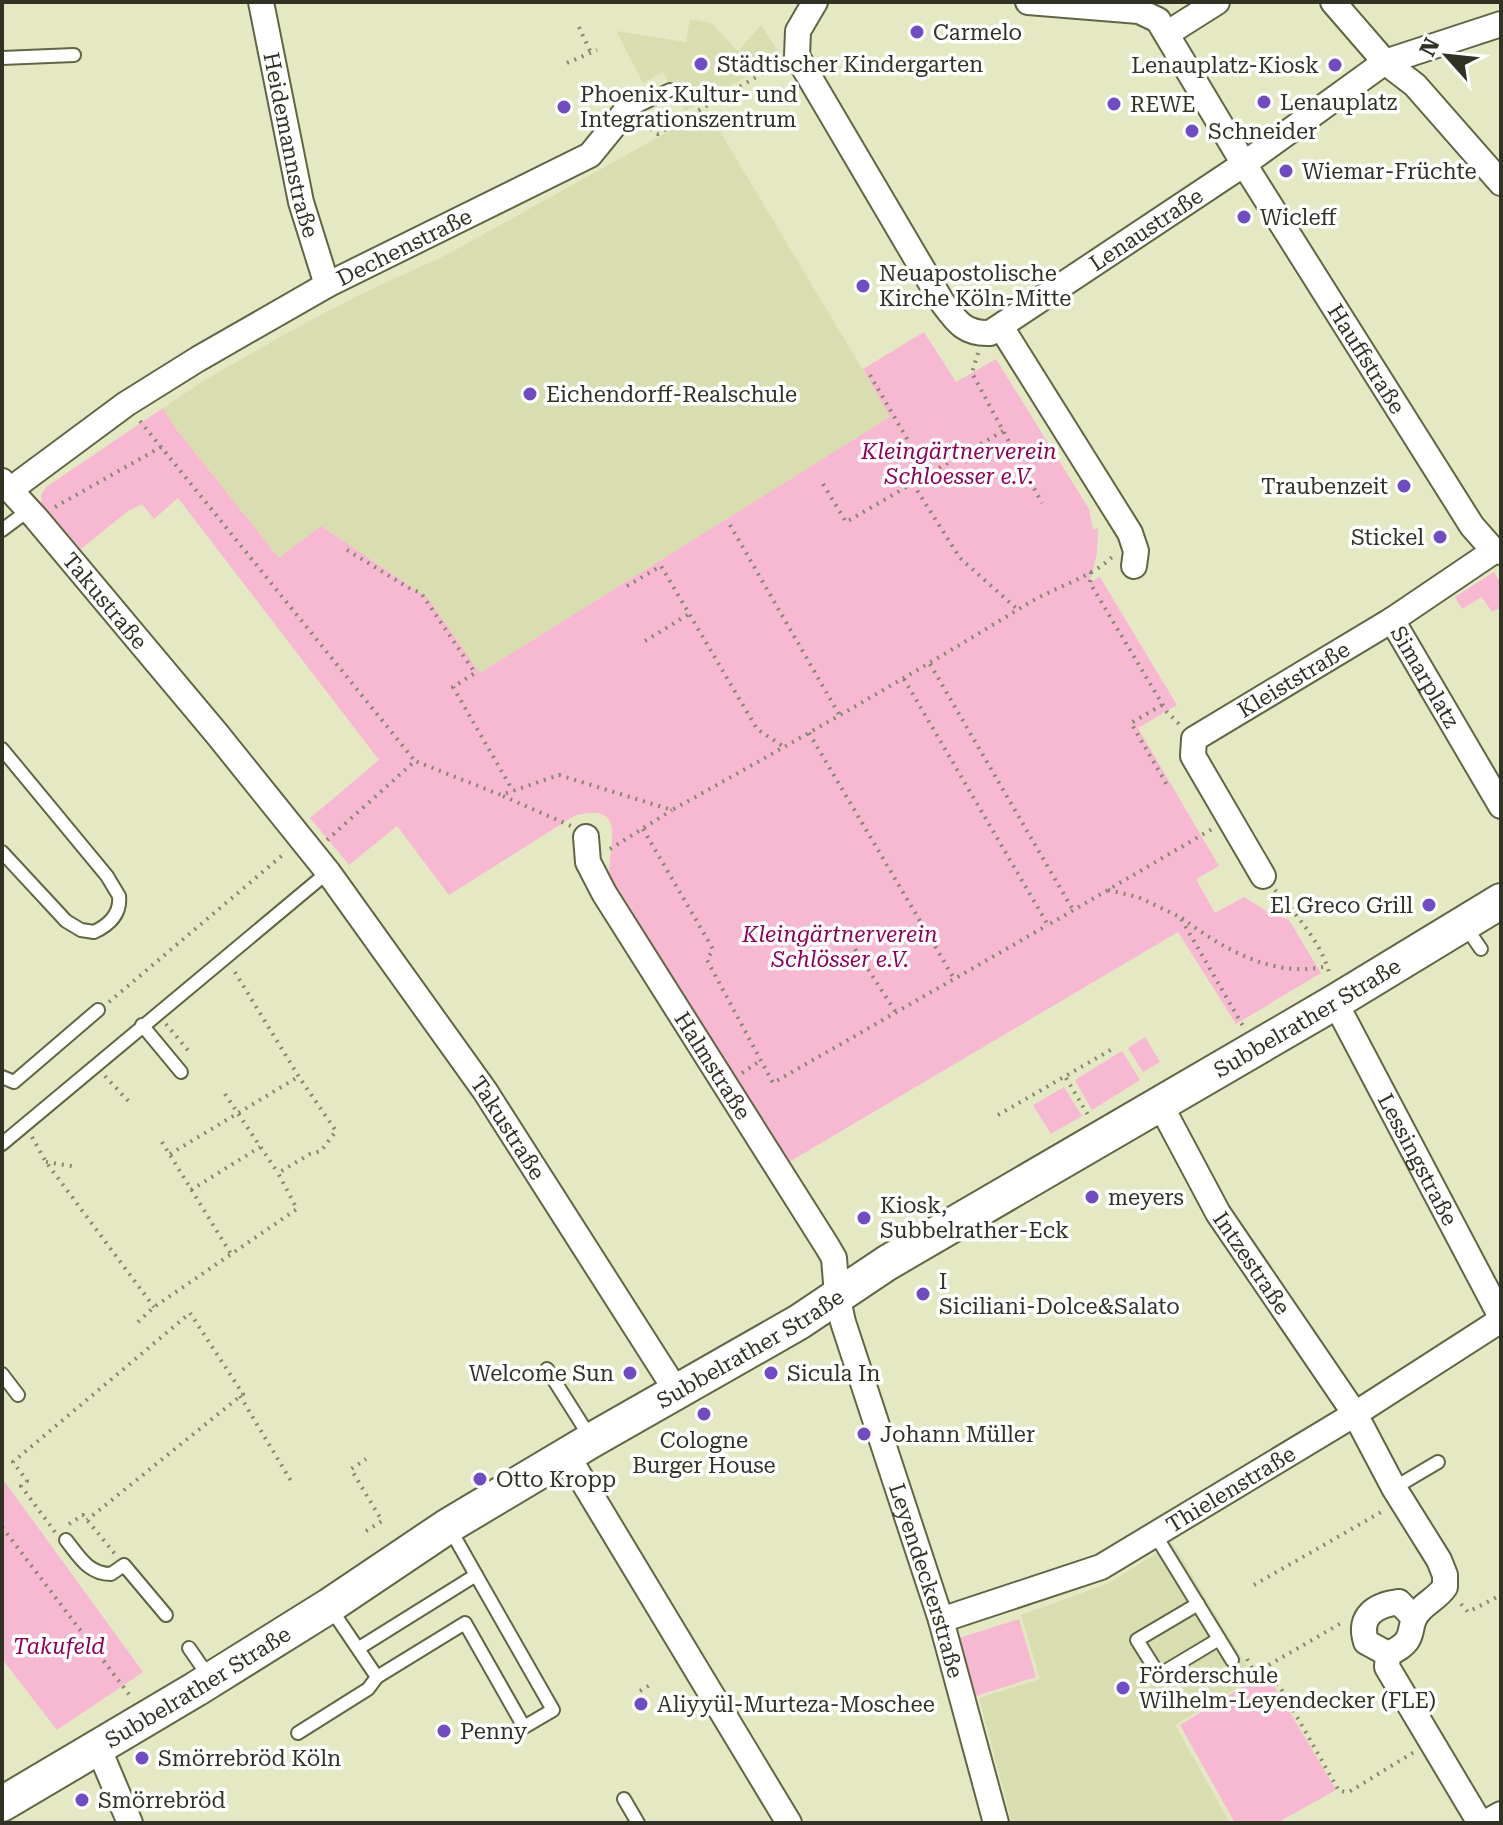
<svg xmlns="http://www.w3.org/2000/svg" width="1503" height="1825" font-family="'Roboto Serif',serif">
	<style>
		.built { fill: #d9deb0 }
		.green { fill: #f7b8d2 }
		.lines { fill: none; stroke-linecap: round; stroke-linejoin: round }
		.service-casing { stroke: #626543; stroke-width: 16 }
		.minor-casing { stroke: #626543; stroke-width: 28 }
		.secondary-casing { stroke: #626543; stroke-width: 38 }
		.path { stroke: #85876e; stroke-width: 4; stroke-dasharray: 2 6; stroke-linecap: butt }
		.service { stroke: #fff; stroke-width: 12 }
		.minor { stroke: #fff; stroke-width: 24 }
		.secondary { stroke: #fff; stroke-width: 34 }
		.poi-dot { fill: #6f4bc4; stroke: #fff; stroke-width: 3 }
		.labels { text-anchor: middle; dominant-baseline: central; stroke-width: 7; stroke-linejoin: round; paint-order: stroke }
		.poi-label { font-size: 22px; fill: #313223; stroke: #fff; text-anchor: start }
		.street-label { font-size: 22px; fill: #313223; stroke: #fff }
		.park-label { font-size: 22px; font-style: italic; fill: #900058; stroke: #fff }
	</style>
	<rect width="100%" height="100%" fill="#e5e9c3"/>
	<!-- built -->
	<g class="built">
		<polygon points="690,19 711,23 738,51 761,25 782,57 685,111 663,72 643,83 616,31 686,42"/>
		<polygon points="707,110 891,417 480,673 428,598 321,526 279,558 176,429 163,408 203,381 287,333 355,297 450,253"/>
		<polygon points="1173,1543 1254,1678 1175,1725 1230,1823 1012,1823 979,1698 1040,1679 1021,1615 1109,1583"/>
	</g>
	<!-- green -->
	<g class="green">
		<path d="M924 332 956 382 996 359 1089 509 1093 530 1098 528 1097 553 1090 582 1100 577 1177 705 1138 728 1219 866 1196 879 1215 913 1244 897 1268 912 1289 920 1321 973 1236 1024 1178 932 789 1162 609 875C609 845 628 800 574 816L449 895 397 826 349 865 310 818 379 760 178 498 154 519 142 504 128 511 81 549 42 506 41 495 46 487 163 408 176 429 279 558 321 526 428 598 480 673 890 417 863 369Z"/>
		<polygon points="1494,572 1501,584 1501,607 1492,612 1482,597 1462,609 1455,597"/>
		<polygon points="1145,1037 1160,1062 1143,1072 1128,1048"/>
		<polygon points="1122,1051 1140,1080 1092,1110 1075,1080"/>
		<polygon points="1064,1087 1082,1116 1051,1134 1033,1105"/>
		<polygon points="2,1478 143,1672 57,1730 2,1659"/>
		<polygon points="1019,1619 1036,1677 976,1696 959,1638"/>
		<polygon points="1257,1678 1275,1687 1336,1790 1277,1823 1235,1823 1180,1725"/>
	</g>
	<g class="lines">
		<!-- service casing -->
		<g class="service-casing">
			<g id="service">
				<polyline points="2,58 74,55"/>
				<polyline points="625,112 670,90"/>
				<polyline points="2,530 29,510"/>
				<path d="M2 749 107 876 119 896C121 914 109 925 94 932L81 930 66 921 2 852"/>
				<polyline points="1465,926 1481,949"/>
				<polyline points="142,1025 181,1072"/>
				<polyline points="2,1077 14,1082 98,1010"/>
				<polyline points="2,1144 328,872"/>
				<polyline points="547,1369 590,1437"/>
				<polyline points="2,1374 18,1395"/>
				<polyline points="1394,1488 1438,1462"/>
				<polyline points="450,1529 476,1575"/>
				<polyline points="1156,1536 1232,1660"/>
				<path d="M66 1540C79 1556 88 1574 111 1574L124 1565 166 1615"/>
				<polyline points="1198,1604 1137,1640 1159,1675 1219,1639"/>
				<polyline points="331,1609 377,1677 465,1623 524,1727 553,1710 476,1575 359,1648"/>
				<polyline points="189,1648 209,1677"/>
				<polyline points="298,1733 368,1689 377,1677"/>
				<polyline points="624,1799 638,1823"/>
			</g>
		</g>
		<!-- minor casing -->
		<g class="minor-casing">
			<g id="minor">
				<path id="s1" d="M261 2 301 202 327 285"/>
				<path id="s2" d="M815 2 798 31 797 56 942 302C956 321 964 334 990 333L1244 164 1472 526 1494 551"/>
				<polyline points="1028,2 1139,11 1158,20 1244,164 1385,62 1501,24"/>
				<polyline points="1333,2 1385,62 1415,85 1501,183"/>
				<polyline points="1168,33 1217,2"/>
				<polyline points="1001,327 1130,533 1136,551 1134,566"/>
				<path id="s3" d="M2 481 36 518 217 734 328 872 485 1091 677 1392"/>
				<path id="s4" d="M10 490 126 404 198 359 327 285 590 155 625 112"/>
				<path id="s5" d="M1501 552 1494 551 1392 620 1501 806"/>
				<path id="s6" d="M586 837 588 862 604 893 827 1246 834 1258 837 1295 843 1322 941 1620 996 1823"/>
				<path id="s7" d="M1263 876 1193 756 1194 739 1392 620"/>
				<path id="s8" d="M1335 1002 1501 1317"/>
				<path id="s9" d="M1160 1104 1218 1213 1355 1414 1394 1488 1439 1560 1445 1575V1587C1438 1597 1429 1601 1421 1609 1403 1627 1422 1639 1388 1654L1387 1667 1480 1823"/>
				<polyline points="567,1455 789,1823"/>
				<path id="s10" d="M941 1620 1101 1567 1355 1414 1501 1320"/>
				<path d="M1388 1654 1366 1642C1358 1616 1375 1605 1399 1602L1414 1618"/>
				<polyline points="98,1747 130,1823"/>
				<polyline points="1485,1823 1501,1814"/>
			</g>
		</g>
		<!-- secondary casing -->
		<g class="secondary-casing">
			<g id="secondary">
				<path id="s11" d="M2 1804 196 1689 329 1606 448 1526 592 1440 799 1322 887 1263 1335 1002 1501 901"/>
			</g>
		</g>
		<!-- path -->
		<g class="path">
			<polyline points="579,27 591,53"/>
			<polyline points="567,63 597,50"/>
			<polyline points="644,124 658,134 777,65"/>
			<polyline points="978,353 972,373 1042,503"/>
			<polyline points="870,375 928,475"/>
			<polyline points="140,421 415,761"/>
			<polyline points="823,484 846,522 1003,431"/>
			<polyline points="913,484 960,558 1017,609"/>
			<polyline points="55,507 161,447"/>
			<polyline points="730,525 840,716"/>
			<polyline points="347,550 409,588 421,593 475,673 453,687 513,791"/>
			<polyline points="1091,572 1090,583 1167,712 1179,724"/>
			<polyline points="627,586 661,566 757,729 784,747"/>
			<polyline points="645,641 689,614"/>
			<polyline points="930,664 1073,910"/>
			<polyline points="904,679 1048,925 1212,829"/>
			<polyline points="1162,705 1131,723 1167,785"/>
			<polyline points="809,733 953,977"/>
			<polyline points="503,796 571,826"/>
			<polyline points="643,829 713,949 707,960 773,1083 1048,925"/>
			<path d="M327 840 415 761 501 795 559 775 672 810C792 743 910 676 1027 604 1053 588 1092 577 1112 557"/>
			<polyline points="610,849 672,810"/>
			<polyline points="1108,890 1138,897 1180,917 1243,1026"/>
			<path d="M1275 890C1296 914 1323 945 1330 976"/>
			<path d="M1182 918C1223 949 1274 979 1327 966"/>
			<polyline points="842,929 895,1011"/>
			<polyline points="109,1002 285,853"/>
			<polyline points="166,1024 191,1054"/>
			<polyline points="742,1073 760,1061"/>
			<polyline points="105,1076 131,1104"/>
			<polyline points="1066,1078 1088,1115"/>
			<polyline points="225,1094 278,1173"/>
			<polyline points="998,1115 1114,1048"/>
			<polyline points="32,1137 46,1162 154,1307"/>
			<polyline points="162,1142 231,1254"/>
			<polyline points="170,1154 298,1077"/>
			<polyline points="46,1162 72,1166"/>
			<polyline points="191,1190 260,1147"/>
			<polyline points="138,1322 154,1307 297,1209 278,1173 310,1154 321,1151 336,1131 299,1077 233,969"/>
			<polyline points="240,1396 291,1481"/>
			<polyline points="69,1524 83,1515 115,1554"/>
			<polyline points="2,1527 131,1697"/>
			<polyline points="366,1531 382,1521 351,1469 366,1459"/>
			<polyline points="55,1532 21,1486 27,1481 13,1462 190,1313 243,1394 87,1520"/>
			<polyline points="1254,1585 1383,1511"/>
			<polyline points="1461,1604 1468,1612 1501,1595"/>
			<polyline points="1247,1659 1255,1673 1279,1685 1339,1791 1349,1792 1414,1752"/>
			<polyline points="1255,1673 1343,1622"/>
			<polyline points="640,1691 650,1685"/>
		</g>
		<!-- service -->
		<use href="#service" class="service"/>
		<!-- minor -->
		<use href="#minor" class="minor"/>
		<!-- secondary -->
		<use href="#secondary" class="secondary"/>
	</g>
	<!-- markers -->
	<g class="poi-dot">
		<circle cx="917" cy="32" r="8"/>
		<circle cx="701" cy="64" r="8"/>
		<circle cx="1335" cy="65" r="8"/>
		<circle cx="1264" cy="102" r="8"/>
		<circle cx="1114" cy="104" r="8"/>
		<circle cx="564" cy="107" r="8"/>
		<circle cx="1192" cy="131" r="8"/>
		<circle cx="1286" cy="171" r="8"/>
		<circle cx="1244" cy="217" r="8"/>
		<circle cx="863" cy="286" r="8"/>
		<circle cx="530" cy="394" r="8"/>
		<circle cx="1404" cy="486" r="8"/>
		<circle cx="1440" cy="537" r="8"/>
		<circle cx="1429" cy="905" r="8"/>
		<circle cx="1092" cy="1197" r="8"/>
		<circle cx="864" cy="1218" r="8"/>
		<circle cx="923" cy="1294" r="8"/>
		<circle cx="630" cy="1373" r="8"/>
		<circle cx="771" cy="1373" r="8"/>
		<circle cx="704" cy="1414" r="8"/>
		<circle cx="864" cy="1434" r="8"/>
		<circle cx="480" cy="1479" r="8"/>
		<circle cx="1123" cy="1688" r="8"/>
		<circle cx="641" cy="1704" r="8"/>
		<circle cx="444" cy="1731" r="8"/>
		<circle cx="142" cy="1758" r="8"/>
		<circle cx="82" cy="1800" r="8"/>
	</g>
	<g class="labels">
		<!-- poi labels -->
		<g class="poi-label">
			<text x="933" y="32">Carmelo</text>
			<text x="717" y="64">Städtischer Kindergarten</text>
			<text x="1319" y="65" text-anchor="end">Lenauplatz-Kiosk</text>
			<text x="580" y="94">Phoenix Kultur- und<tspan x="580" dy="25">Integrationszentrum</tspan></text>
			<text x="1280" y="102">Lenauplatz</text>
			<text x="1130" y="104">REWE</text>
			<text x="1208" y="131">Schneider</text>
			<text x="1302" y="171">Wiemar-Früchte</text>
			<text x="1260" y="217">Wicleff</text>
			<text x="879" y="273">Neuapostolische<tspan x="879" dy="25">Kirche Köln-Mitte</tspan></text>
			<text x="546" y="394">Eichendorff-Realschule</text>
			<text x="1388" y="486" text-anchor="end">Traubenzeit</text>
			<text x="1424" y="537" text-anchor="end">Stickel</text>
			<text x="1413" y="905" text-anchor="end">El Greco Grill</text>
			<text x="1108" y="1197">meyers</text>
			<text x="880" y="1205">Kiosk,<tspan x="880" dy="25">Subbelrather-Eck</tspan></text>
			<text x="939" y="1281">I<tspan x="939" dy="25">Siciliani-Dolce&amp;Salato</tspan></text>
			<text x="614" y="1373" text-anchor="end">Welcome Sun</text>
			<text x="787" y="1373">Sicula In</text>
			<text x="880" y="1434">Johann Müller</text>
			<text x="704" y="1440" text-anchor="middle">Cologne<tspan x="704" dy="25">Burger House</tspan></text>
			<text x="496" y="1479">Otto Kropp</text>
			<text x="1139" y="1675">Förderschule<tspan x="1139" dy="25">Wilhelm-Leyendecker (FLE)</tspan></text>
			<text x="657" y="1704">Aliyyül-Murteza-Moschee</text>
			<text x="460" y="1731">Penny</text>
			<text x="158" y="1758">Smörrebröd Köln</text>
			<text x="98" y="1800">Smörrebröd</text>
		</g>
		<!-- street labels -->
		<g class="street-label">
			<text stroke="none"><textPath href="#s1" startOffset="146">Heidemannstraße</textPath></text>
			<text stroke="none"><textPath href="#s2" startOffset="592">Lenaustraße</textPath></text>
			<text stroke="none"><textPath href="#s4" startOffset="464">Dechenstraße</textPath></text>
			<text stroke="none"><textPath href="#s2" startOffset="940">Hauffstraße</textPath></text>
			<text stroke="none"><textPath href="#s3" startOffset="158">Takustraße</textPath></text>
			<text stroke="none"><textPath href="#s5" startOffset="196">Simarplatz</textPath></text>
			<text stroke="none"><textPath href="#s7" startOffset="272">Kleiststraße</textPath></text>
			<text stroke="none"><textPath href="#s11" startOffset="1524">Subbelrather Straße</textPath></text>
			<text stroke="none"><textPath href="#s6" startOffset="264">Halmstraße</textPath></text>
			<text stroke="none"><textPath href="#s3" startOffset="822">Takustraße</textPath></text>
			<text stroke="none"><textPath href="#s8" startOffset="178">Lessingstraße</textPath></text>
			<text stroke="none"><textPath href="#s9" startOffset="184">Intzestraße</textPath></text>
			<text stroke="none"><textPath href="#s11" startOffset="876">Subbelrather Straße</textPath></text>
			<text stroke="none"><textPath href="#s10" startOffset="320">Thielenstraße</textPath></text>
			<text stroke="none"><textPath href="#s6" startOffset="828">Leyendeckerstraße</textPath></text>
			<text stroke="none"><textPath href="#s11" startOffset="228">Subbelrather Straße</textPath></text>
		</g>
		<!-- park labels -->
		<g class="park-label">
			<text x="959" y="451">Kleingärtnerverein<tspan x="959" dy="25">Schloesser e.V.</tspan></text>
			<text x="840" y="934">Kleingärtnerverein<tspan x="840" dy="25">Schlösser e.V.</tspan></text>
			<text x="59" y="1646">Takufeld</text>
		</g>
	</g>
	<!-- border -->
	<rect width="1503" height="1825" fill="none" stroke="#313223" stroke-width="8"/>
	<!-- north arrow -->
	<g transform="translate(1447 56) rotate(297)" stroke="#ffffff" stroke-width="6" paint-order="stroke">
	<path d="M0-6L14 30L0 20L-14 30Z" fill="#313223"/>
	<text y="-12" font-size="22" font-weight="bold" text-anchor="middle" fill="#313223">N</text>
	</g>
</svg>
